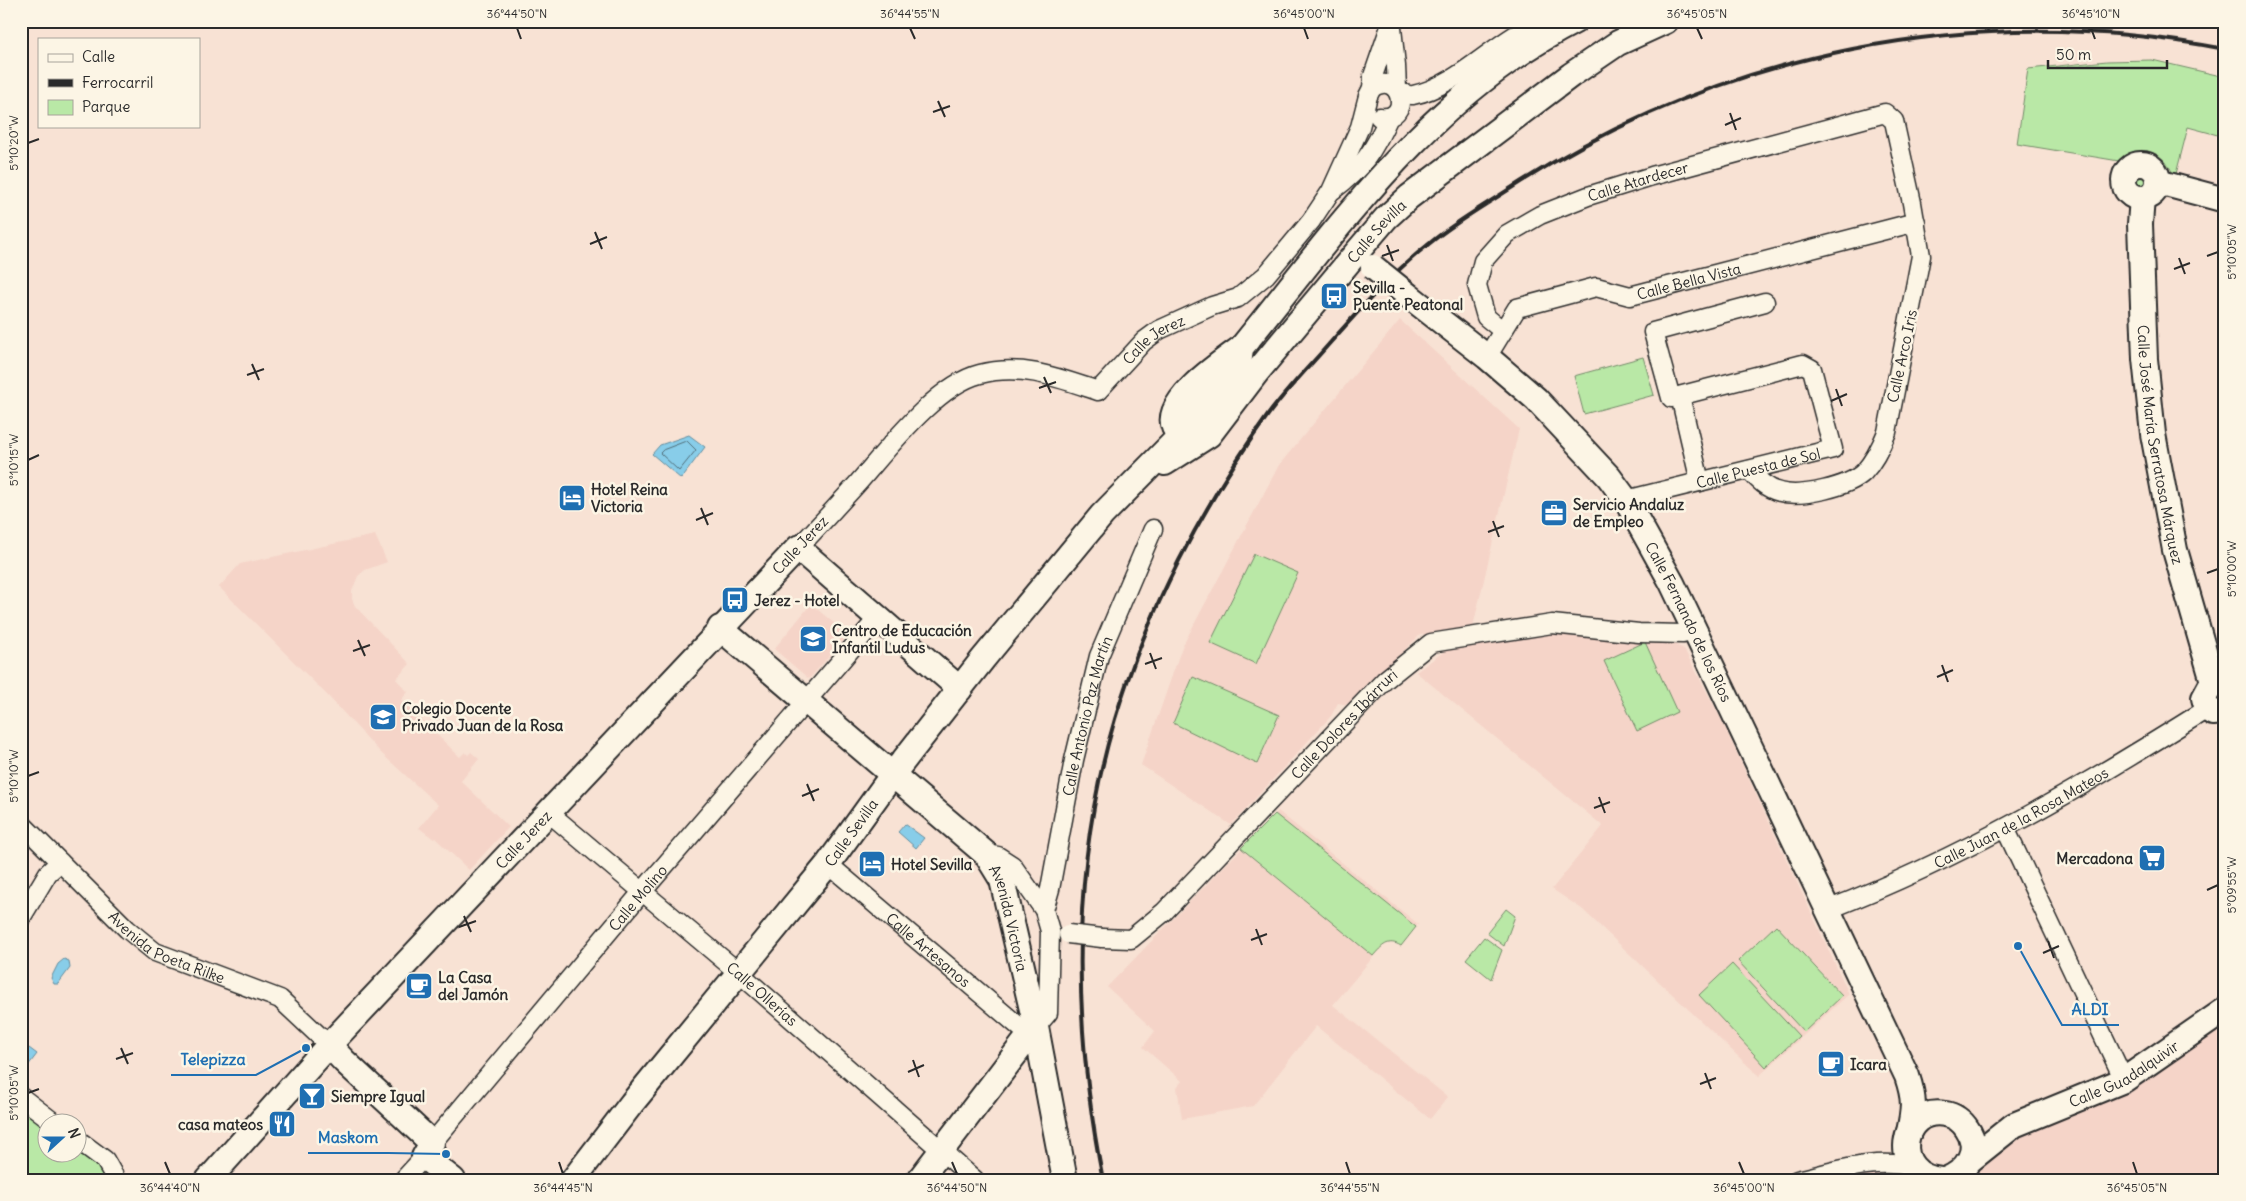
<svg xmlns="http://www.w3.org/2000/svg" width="2246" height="1201" font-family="Delius,sans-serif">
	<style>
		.built { fill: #f5d4c8 }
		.green { fill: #b9e8a6; stroke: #728a68 }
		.water { fill: #88cde9; stroke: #638c9d }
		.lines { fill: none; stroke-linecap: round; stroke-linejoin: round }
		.shore { stroke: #506c77; stroke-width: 1 }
		.street-casing { stroke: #2b2b2b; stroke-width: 21 }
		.secondary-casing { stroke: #2b2b2b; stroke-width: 28 }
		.street { stroke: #fcf5e5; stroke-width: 18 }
		.secondary { stroke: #fcf5e5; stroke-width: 24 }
		.rail { stroke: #2b2b2b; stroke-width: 4 }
		.street-bridge-casing { stroke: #2b2b2b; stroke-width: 21; stroke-linecap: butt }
		.secondary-bridge-casing { stroke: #2b2b2b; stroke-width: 28; stroke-linecap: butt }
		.street-bridge { stroke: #fcf5e5; stroke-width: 18 }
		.secondary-bridge { stroke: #fcf5e5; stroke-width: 24 }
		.ticks { fill: none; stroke: #2b2b2b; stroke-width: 2 }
		.labels { text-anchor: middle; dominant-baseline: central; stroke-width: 5; stroke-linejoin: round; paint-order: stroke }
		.street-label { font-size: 15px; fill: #2b2b2b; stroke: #fcf5e5 }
		.poi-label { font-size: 15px; font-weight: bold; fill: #2b2b2b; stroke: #fcf5e5; text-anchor: start }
		.leader { fill: none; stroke: #1f6fb2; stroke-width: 2 }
		.callout-dot { fill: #1f6fb2; stroke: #fcf5e5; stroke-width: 2 }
		.callout-label { font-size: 16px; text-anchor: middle; font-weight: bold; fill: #1f6fb2; stroke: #fcf5e5; stroke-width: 5; stroke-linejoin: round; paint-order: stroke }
		.neatline { fill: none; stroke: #2b2b2b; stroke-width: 2 }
		.ticks-label { font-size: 12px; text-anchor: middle; fill: #2b2b2b }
	</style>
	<rect width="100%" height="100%" fill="#f8e2d4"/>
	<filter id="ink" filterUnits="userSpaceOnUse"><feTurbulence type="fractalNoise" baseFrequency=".02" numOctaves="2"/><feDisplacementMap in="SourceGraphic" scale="10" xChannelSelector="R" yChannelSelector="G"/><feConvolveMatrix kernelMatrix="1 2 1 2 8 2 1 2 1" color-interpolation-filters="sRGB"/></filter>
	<g filter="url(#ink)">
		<!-- built -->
		<g class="built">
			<polygon points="1400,320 1519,429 1473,627 1420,635 1348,705 1338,703 1331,716 1231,825 1141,765 1182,647 1279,465"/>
			<polygon points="375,535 387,562 365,570 358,576 352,591 352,599 355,606 410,664 396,679 408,692 401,700 460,757 465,752 468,755 471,752 479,759 461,781 509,827 469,870 435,838 434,839 419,828 438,805 381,753 328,696 219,587 240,564"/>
			<polygon points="811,604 848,635 809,679 774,649"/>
			<polygon points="1554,631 1676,645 1684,649 1719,715 1849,994 1759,1076 1582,909 1552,889 1603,826 1416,672 1446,650"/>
			<polygon points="1278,811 1418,924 1401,946 1395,942 1384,944 1333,1005 1448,1097 1430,1119 1316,1026 1253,1106 1182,1119 1177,1087 1182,1081 1143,1047 1155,1031 1107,987"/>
			<polygon points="2225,1015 2225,1180 1972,1180 1975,1160 2123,1078"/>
			<polygon points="1886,1156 1950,1180 1779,1180"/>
		</g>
		<!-- green -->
		<g class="green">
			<path d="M2152 60 2225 77V137L2188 127 2176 174H2173C2163 150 2138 142 2119 161L2017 144 2028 69 2107 61Z"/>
			<circle cx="2141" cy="180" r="9"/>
			<polygon points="1643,357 1654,395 1584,414 1574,376"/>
			<polygon points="1254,554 1298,573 1256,664 1210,643"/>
			<polygon points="1645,642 1677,712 1637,731 1604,661"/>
			<polygon points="1193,677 1279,715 1257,764 1173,723"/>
			<path d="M1275 814 1416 927 1401 946C1388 938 1382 946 1373 956L1241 848Z"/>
			<polygon points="1506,909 1515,916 1504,946 1487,933"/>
			<polygon points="1776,925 1842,996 1804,1032 1738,961"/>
			<polygon points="1484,937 1502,950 1491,979 1466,959"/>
			<polygon points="1732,964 1799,1036 1766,1067 1699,995"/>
			<polygon points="21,1107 47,1127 48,1154 78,1154 78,1149 100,1168 104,1180 21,1180"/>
		</g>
		<!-- water -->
		<g class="water">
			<polygon points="689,435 705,447 681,479 652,454 660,445"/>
			<polygon points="905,824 924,838 916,848 898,832"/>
			<polygon points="64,959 69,961 70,968 58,984 54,984 51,978 58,964"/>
			<polygon points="29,1048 37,1054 24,1071 21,1069 21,1058"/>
		</g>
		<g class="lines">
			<!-- shore -->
			<polygon class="shore" points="687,441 696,450 679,471 660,453 663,450"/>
			<!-- street casing -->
			<g class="street-casing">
				<g id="street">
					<polyline points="1392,28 1396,66 1397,89"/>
					<path d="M1372 88C1402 69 1413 122 1379 117"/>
					<path d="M1398 92C1403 93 1409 96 1413 95 1460 86 1499 36 1544 21"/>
					<path d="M1333 190C1363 168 1374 150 1389 117"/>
					<path id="s1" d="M1503 331 1486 317 1477 285 1483 261 1507 234 1540 215 1588 196 1652 176 1885 113 1894 121 1912 203 1921 256 1887 432C1881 447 1875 460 1864 472 1849 487 1800 498 1780 492 1767 489 1758 480 1749 470"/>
					<path id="s2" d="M1487 357 1517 308 1596 287 1630 296 1916 222"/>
					<polyline points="1680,396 1700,482"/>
					<path id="s3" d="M1626 500 1833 449 1812 369 1803 364 1671 398 1653 332 1765 302"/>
					<path id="s4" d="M798 548C818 527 838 505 857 484 887 450 936 385 980 374 1022 363 1059 378 1098 391L1144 341 1159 330 1212 306 1238 298 1266 275 1311 221 1331 191 1360 127 1368 96 1372 88 1373 76 1392 21"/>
					<path id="s5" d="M548 812 738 972 975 1180"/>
					<path id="s6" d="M21 823 127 929 155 952 280 999 329 1045"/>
					<polyline points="2006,830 2124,1080"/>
					<polyline points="986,854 998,856 1012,865 1044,910 1050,931 1048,1013 1036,1027"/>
					<path id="s7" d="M828 864 1029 1035"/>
					<path id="s8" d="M1044 910 1050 889 1074 760 1099 656 1153 529"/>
					<path id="s9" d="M1827 910C1964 857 2083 787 2207 709"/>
					<polyline points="21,918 48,873 60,862"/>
					<path id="s10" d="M1102 938 1131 939 1164 912 1385 680 1431 643 1552 624 1639 633 1683 634 1695 630"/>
					<polyline points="21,1097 56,1124"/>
					<polyline points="78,1140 105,1160 114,1176 112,1180"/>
					<path id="s11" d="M432 1143 642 892 877 619"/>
					<polyline points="403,1180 424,1157"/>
					<path d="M1797 1180C1834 1172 1875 1157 1913 1167"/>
				</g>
			</g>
			<!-- secondary casing -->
			<g class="secondary-casing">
				<g id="secondary">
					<circle cx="2141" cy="181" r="17"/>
					<polyline points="2158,182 2225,200"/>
					<path id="s12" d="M2142 198 2140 224 2145 359 2153 434 2175 550 2214 685"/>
					<path id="s13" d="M1409 296 1487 357 1536 399 1609 477 1626 500 1672 583 1907 1076C1915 1100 1914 1108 1909 1132"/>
					<path d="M1192 439C1185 438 1177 434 1174 427 1163 401 1222 362 1241 348"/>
					<path id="s14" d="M1165 463 1209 435 1257 372 1357 252 1386 218 1409 197 1571 75 1618 43 1666 21"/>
					<path id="s15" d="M720 628 986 854 1002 880 1036 1027 1065 1180"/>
					<polyline points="2225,685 2219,684 2210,687 2204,698 2207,709 2213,713 2225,712"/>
					<polyline points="329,1045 344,1061 432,1143 424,1157 453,1180"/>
					<path id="s16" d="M1969 1161 2014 1125 2124 1080 2225 1010"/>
					<path id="s17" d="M208 1180 329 1045 798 548 960 689"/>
					<path id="s18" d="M573 1180 632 1103 828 864 893 774 983 659 1102 515 1181 435 1219 390 1239 365 1241 348C1340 226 1430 95 1575 21"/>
					<polyline points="919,1180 1036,1027"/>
					<path d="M1941 1180C1889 1176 1899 1106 1945 1114 1954 1115 1962 1121 1967 1129 1982 1150 1966 1172 1945 1180"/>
				</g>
			</g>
			<!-- street -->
			<use href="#street" class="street"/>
			<!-- secondary -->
			<use href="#secondary" class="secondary"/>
			<!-- rail -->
			<path class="rail" d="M1103 1180C1073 1028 1070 869 1115 719 1147 612 1202 506 1268 415 1286 390 1309 367 1329 344 1361 308 1392 273 1430 243 1454 223 1482 207 1508 190 1723 51 1973 0 2225 49"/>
			<!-- street-bridge casing -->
			<g class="street-bridge-casing">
				<polyline id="street-bridge" points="1068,934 1102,938"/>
			</g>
			<!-- secondary-bridge casing -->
			<g class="secondary-bridge-casing">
				<polyline id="secondary-bridge" points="1373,267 1409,296"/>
			</g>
			<!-- street-bridge -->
			<use href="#street-bridge" class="street-bridge"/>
			<!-- secondary-bridge -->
			<use href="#secondary-bridge" class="secondary-bridge"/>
		</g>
	</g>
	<!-- ticks -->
	<path class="ticks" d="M517 28 521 39M910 28 915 39M1304 28 1308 39M1697 28 1702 39M2091 28 2095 39M938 101 945 117M933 112 950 106M1730 113 1736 130M1725 125 1741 118M28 143 39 139M595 232 602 249M590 244 607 237M1387 245 1393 261M1382 256 1399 250M2207 256 2218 252M2179 258 2185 274M2174 269 2190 263M252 364 259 380M247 375 264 369M1044 377 1051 393M1039 388 1056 382M1836 389 1842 406M1831 401 1847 394M28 460 39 455M701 508 708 525M696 520 713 513M1493 521 1499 537M1488 532 1504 526M2207 573 2218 569M358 640 365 656M353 651 370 645M1150 653 1156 669M1145 664 1162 658M1942 665 1948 682M1937 677 1953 670M28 776 39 772M807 784 814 801M802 796 819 789M1599 797 1605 813M1594 808 1610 802M2207 890 2218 885M464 916 471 932M459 927 476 921M1256 929 1262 945M1251 940 1267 934M2048 941 2054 958M2043 953 2059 946M121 1048 128 1064M116 1059 133 1053M913 1060 919 1077M908 1072 924 1065M1705 1073 1711 1089M1700 1084 1716 1078M28 1093 39 1089M165 1162 170 1174M559 1162 563 1174M952 1162 957 1174M1346 1162 1350 1174M1739 1162 1744 1174M2133 1162 2137 1174"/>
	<!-- icons -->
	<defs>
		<g id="bus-square" transform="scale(1.4375)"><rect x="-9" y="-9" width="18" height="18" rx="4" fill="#1f6fb2" stroke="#fcf5e5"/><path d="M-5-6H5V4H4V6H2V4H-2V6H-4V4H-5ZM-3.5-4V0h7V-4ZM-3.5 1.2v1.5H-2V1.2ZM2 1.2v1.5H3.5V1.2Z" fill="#fff"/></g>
		<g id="hotel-square" transform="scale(1.4375)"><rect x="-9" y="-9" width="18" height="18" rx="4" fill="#1f6fb2" stroke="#fcf5e5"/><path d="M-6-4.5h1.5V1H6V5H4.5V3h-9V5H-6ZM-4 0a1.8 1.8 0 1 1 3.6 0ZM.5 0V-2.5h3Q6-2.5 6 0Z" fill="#fff"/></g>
		<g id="office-square" transform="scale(1.4375)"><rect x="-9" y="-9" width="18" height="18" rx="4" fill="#1f6fb2" stroke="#fcf5e5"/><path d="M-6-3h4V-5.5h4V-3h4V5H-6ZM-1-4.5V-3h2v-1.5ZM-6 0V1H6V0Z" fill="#fff"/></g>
		<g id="school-square" transform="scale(1.4375)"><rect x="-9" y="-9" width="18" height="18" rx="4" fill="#1f6fb2" stroke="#fcf5e5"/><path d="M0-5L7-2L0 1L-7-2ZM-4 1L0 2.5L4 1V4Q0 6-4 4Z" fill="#fff"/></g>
		<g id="supermarket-square" transform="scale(1.4375)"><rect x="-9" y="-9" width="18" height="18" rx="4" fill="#1f6fb2" stroke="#fcf5e5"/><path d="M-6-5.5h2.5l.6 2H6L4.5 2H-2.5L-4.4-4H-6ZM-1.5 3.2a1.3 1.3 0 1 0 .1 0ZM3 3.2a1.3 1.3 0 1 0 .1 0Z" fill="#fff"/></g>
		<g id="cafe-square" transform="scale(1.4375)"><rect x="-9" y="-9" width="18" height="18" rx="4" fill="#1f6fb2" stroke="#fcf5e5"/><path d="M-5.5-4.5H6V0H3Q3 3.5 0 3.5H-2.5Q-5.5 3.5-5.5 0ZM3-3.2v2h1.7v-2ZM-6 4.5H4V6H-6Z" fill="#fff"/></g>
		<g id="bar-square" transform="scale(1.4375)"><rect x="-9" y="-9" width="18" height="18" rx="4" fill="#1f6fb2" stroke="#fcf5e5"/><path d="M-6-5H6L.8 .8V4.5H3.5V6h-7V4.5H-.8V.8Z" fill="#fff"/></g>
		<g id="restaurant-square" transform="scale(1.4375)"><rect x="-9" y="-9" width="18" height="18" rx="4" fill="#1f6fb2" stroke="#fcf5e5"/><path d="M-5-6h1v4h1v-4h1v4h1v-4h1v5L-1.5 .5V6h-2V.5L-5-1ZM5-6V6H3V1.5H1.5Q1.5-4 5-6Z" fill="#fff"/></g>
	</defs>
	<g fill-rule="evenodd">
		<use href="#bus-square" x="1334" y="296"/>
		<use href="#hotel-square" x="572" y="498"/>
		<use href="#office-square" x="1554" y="513"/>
		<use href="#bus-square" x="735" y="600"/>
		<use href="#school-square" x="813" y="639"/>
		<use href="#school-square" x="383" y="717"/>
		<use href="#supermarket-square" x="2152" y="858"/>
		<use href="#hotel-square" x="872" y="864"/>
		<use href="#cafe-square" x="419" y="986"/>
		<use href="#cafe-square" x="1831" y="1064"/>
		<use href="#bar-square" x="312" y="1096"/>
		<use href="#restaurant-square" x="282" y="1124"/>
	</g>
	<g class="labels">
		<!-- street labels -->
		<g class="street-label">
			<text stroke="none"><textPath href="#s1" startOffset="258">Calle Atardecer</textPath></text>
			<text stroke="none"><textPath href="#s14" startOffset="316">Calle Sevilla</textPath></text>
			<text stroke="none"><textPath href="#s2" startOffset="235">Calle Bella Vista</textPath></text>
			<text stroke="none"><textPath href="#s4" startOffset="452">Calle Jerez</textPath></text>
			<text transform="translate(1902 356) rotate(-78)">Calle Arco Iris</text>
			<text stroke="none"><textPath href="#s12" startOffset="248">Calle José María Serratosa Márquez</textPath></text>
			<text stroke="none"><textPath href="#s3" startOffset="136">Calle Puesta de Sol</textPath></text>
			<text transform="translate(800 545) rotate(-47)">Calle Jerez</text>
			<text stroke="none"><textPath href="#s13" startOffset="436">Calle Fernando de los Ríos</textPath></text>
			<text stroke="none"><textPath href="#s8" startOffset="199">Calle Antonio Paz Martín</textPath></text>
			<text stroke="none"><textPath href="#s10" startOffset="332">Calle Dolores Ibárruri</textPath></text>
			<text stroke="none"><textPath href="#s9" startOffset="215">Calle Juan de la Rosa Mateos</textPath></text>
			<text stroke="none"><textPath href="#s18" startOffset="445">Calle Sevilla</textPath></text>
			<text stroke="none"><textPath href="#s17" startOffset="464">Calle Jerez</textPath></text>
			<text stroke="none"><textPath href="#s11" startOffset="320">Calle Molino</textPath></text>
			<text stroke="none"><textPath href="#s15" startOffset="418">Avenida Victoria</textPath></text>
			<text stroke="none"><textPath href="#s6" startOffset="194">Avenida Poeta Rilke</textPath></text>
			<text stroke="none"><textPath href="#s7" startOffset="132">Calle Artesanos</textPath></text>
			<text stroke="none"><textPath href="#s5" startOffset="281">Calle Ollerías</textPath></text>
			<text stroke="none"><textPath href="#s16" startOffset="179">Calle Guadalquivir</textPath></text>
		</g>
		<!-- poi labels -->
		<g class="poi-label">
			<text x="1353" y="287">Sevilla -<tspan x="1353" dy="17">Puente Peatonal</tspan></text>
			<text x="591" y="489">Hotel Reina<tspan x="591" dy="17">Victoria</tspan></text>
			<text x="1573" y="504">Servicio Andaluz<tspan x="1573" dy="17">de Empleo</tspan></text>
			<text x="754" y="600">Jerez - Hotel</text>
			<text x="832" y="630">Centro de Educación<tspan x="832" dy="17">Infantil Ludus</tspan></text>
			<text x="402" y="708">Colegio Docente<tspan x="402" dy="17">Privado Juan de la Rosa</tspan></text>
			<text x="2133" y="858" text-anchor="end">Mercadona</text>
			<text x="891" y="864">Hotel Sevilla</text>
			<text x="438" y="977">La Casa<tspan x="438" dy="17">del Jamón</tspan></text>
			<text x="1850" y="1064">Icara</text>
			<text x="331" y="1096">Siempre Igual</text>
			<text x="263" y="1124" text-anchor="end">casa mateos</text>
		</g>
	</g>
	<!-- callouts -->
	<path class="leader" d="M2018 946L2062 1025H2119M306 1048L256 1075H171M446 1154L388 1153H308"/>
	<g class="callout-dot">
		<circle cx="2018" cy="946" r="5"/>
		<circle cx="306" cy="1048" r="5"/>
		<circle cx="446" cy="1154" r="5"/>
	</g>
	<g class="callout-label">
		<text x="2090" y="1015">ALDI</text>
		<text x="213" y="1065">Telepizza</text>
		<text x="348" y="1143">Maskom</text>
	</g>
	<!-- margin -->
	<rect width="2246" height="1201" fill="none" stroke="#fcf5e5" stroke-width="55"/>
	<!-- legend -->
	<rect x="38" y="38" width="162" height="90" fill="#fcf5e5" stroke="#a8a49b"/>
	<rect x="48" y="54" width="25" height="8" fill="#fcf5e5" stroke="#a8a49b"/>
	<text x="82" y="62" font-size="15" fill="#2b2b2b">Calle</text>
	<rect x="48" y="79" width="25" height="8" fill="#2b2b2b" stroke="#a8a49b"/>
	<text x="82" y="88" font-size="15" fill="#2b2b2b">Ferrocarril</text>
	<rect x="48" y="100" width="25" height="15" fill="#b9e8a6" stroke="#a8a49b"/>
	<text x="82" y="112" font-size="15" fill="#2b2b2b">Parque</text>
	<!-- north arrow -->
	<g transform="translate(62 1138) rotate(69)"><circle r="24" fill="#fcf5e5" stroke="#a8a49b"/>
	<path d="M0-4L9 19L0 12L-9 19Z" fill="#1f6fb2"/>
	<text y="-8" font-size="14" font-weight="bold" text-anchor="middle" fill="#2b2b2b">N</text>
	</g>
	<!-- scale -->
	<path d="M2048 60v8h119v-8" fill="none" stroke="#2b2b2b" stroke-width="2.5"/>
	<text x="2056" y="60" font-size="15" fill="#2b2b2b" stroke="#fcf5e5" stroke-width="4" paint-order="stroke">50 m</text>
	<rect x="28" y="28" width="2190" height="1146" class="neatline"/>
	<g class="ticks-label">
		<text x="517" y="18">36°44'50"N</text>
		<text x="910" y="18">36°44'55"N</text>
		<text x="1304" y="18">36°45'00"N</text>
		<text x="1697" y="18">36°45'05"N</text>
		<text x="2091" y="18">36°45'10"N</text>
		<text transform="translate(14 143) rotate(-90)" y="4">5°10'20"W</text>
		<text transform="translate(2232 252) rotate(-90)" y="4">5°10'05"W</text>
		<text transform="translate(14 460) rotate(-90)" y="4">5°10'15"W</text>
		<text transform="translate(2232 569) rotate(-90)" y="4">5°10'00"W</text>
		<text transform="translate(14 776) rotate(-90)" y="4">5°10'10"W</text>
		<text transform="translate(2232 885) rotate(-90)" y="4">5°09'55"W</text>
		<text transform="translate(14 1093) rotate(-90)" y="4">5°10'05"W</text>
		<text x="170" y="1192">36°44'40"N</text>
		<text x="563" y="1192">36°44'45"N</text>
		<text x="957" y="1192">36°44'50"N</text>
		<text x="1350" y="1192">36°44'55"N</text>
		<text x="1744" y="1192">36°45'00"N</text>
		<text x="2137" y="1192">36°45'05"N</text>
	</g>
</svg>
